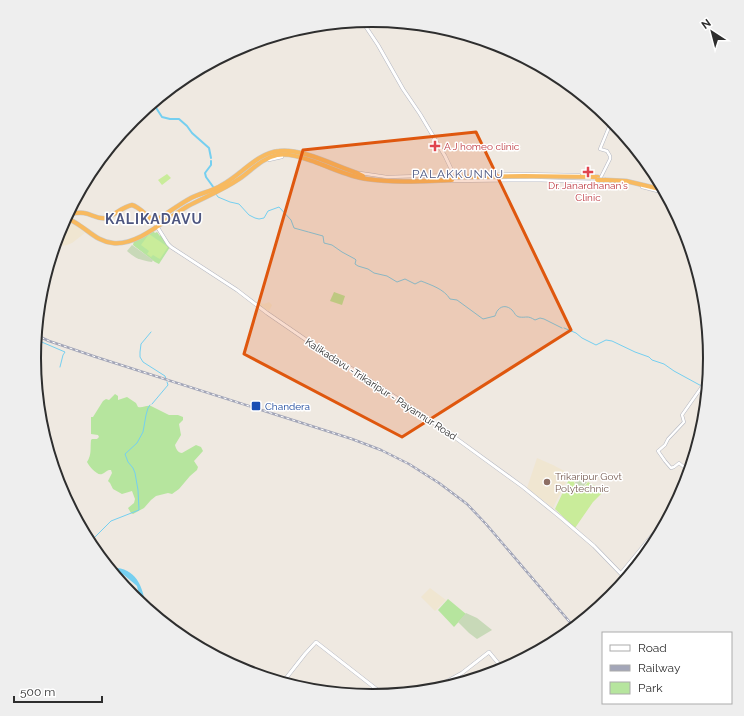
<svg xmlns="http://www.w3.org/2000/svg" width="744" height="716" font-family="Raleway,sans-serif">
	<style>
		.education { fill: #f0e6d1 }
		.green { fill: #b6e59e }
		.cemetery { fill: #c8d9b8 }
		.pitch { fill: #c9ec9a }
		.water { fill: #75cff0 }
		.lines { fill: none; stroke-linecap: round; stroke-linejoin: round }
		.stream { stroke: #75cff0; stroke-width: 1 }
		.canal { stroke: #75cff0; stroke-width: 2 }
		.tertiary-casing { stroke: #b4b7c1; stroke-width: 3.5 }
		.secondary-casing { stroke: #b4b7c1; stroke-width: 4 }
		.trunk-casing { stroke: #c9c9c9; stroke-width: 5 }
		.tertiary { stroke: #fff; stroke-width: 2.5 }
		.secondary { stroke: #fff; stroke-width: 3 }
		.trunk { stroke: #f8ba60; stroke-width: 4 }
		.rail-casing { stroke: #a3a6b8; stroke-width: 2.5 }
		.rail { stroke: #fff; stroke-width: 1; stroke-dasharray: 3; stroke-linecap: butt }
		.trunk-bridge-casing { stroke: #c9c9c9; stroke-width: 5; stroke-linecap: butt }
		.trunk-bridge { stroke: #f8ba60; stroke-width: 4 }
		.marked { fill: #df570e; fill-opacity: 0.2; stroke: #df570e; stroke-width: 3; stroke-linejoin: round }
		.health-dot { fill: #e0444e; stroke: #fff; stroke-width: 1.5 }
		.transit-dot { fill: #1a4fb4; stroke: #fff; stroke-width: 1.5 }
		.education-dot { fill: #8d6e63; stroke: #fff; stroke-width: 1.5 }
		.labels { text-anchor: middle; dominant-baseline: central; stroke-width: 3; stroke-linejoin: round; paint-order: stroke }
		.health-label { font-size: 10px; fill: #be3a42; stroke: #fff; text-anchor: start }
		.street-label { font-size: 10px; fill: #2e2e2e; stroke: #fff }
		.transit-label { font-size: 10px; fill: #164399; stroke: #fff; text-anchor: start }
		.education-label { font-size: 10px; fill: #785e54; stroke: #fff; text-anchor: start }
		.quarter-label { font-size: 12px; letter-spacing: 1px; fill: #4d5680; stroke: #fff }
		.district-label { font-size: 14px; font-weight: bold; letter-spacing: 1px; fill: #4d5680; stroke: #fff }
		.rim { fill: none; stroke: #2e2e2e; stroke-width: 2 }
	</style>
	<rect width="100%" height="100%" fill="#efe9e1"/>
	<!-- education -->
	<g class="education">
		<polygon points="428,168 427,178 411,178 412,169"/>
		<polygon points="69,218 85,233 72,243 67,245 61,246 60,245 59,241 57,237 60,228 63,222"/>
		<polygon points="259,302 263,304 267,303 269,302 272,305 269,311 267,310 266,311 257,304"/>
		<polygon points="537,458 553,465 570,474 553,508 527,488"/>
		<polygon points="430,588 446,600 435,611 421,597"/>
	</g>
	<!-- green -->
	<g class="green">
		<polygon points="153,231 155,233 157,232 160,236 161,235 170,247 159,264 155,262 133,245 134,241"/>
		<polygon points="334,292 345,296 342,305 330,301"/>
		<path d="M115 394 118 396V400L127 397 136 403 138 407C143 408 146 405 151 406L169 415H178L183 417V420L179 424 181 435 175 445C176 449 178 453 182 453L196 445 201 447 203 451 194 461 198 467 197 470 190 476 179 489 172 494 168 493 156 496 151 500 144 508 133 514 131 513 128 508 134 503 135 499 132 491 122 494 113 489 110 483 108 481 112 473 111 470C106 470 107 472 102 474 97 476 89 466 87 462 92 454 90 449 91 440L92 439H97L99 437 98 435 91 434V417H93L103 401 106 399 109 400Z"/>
		<polygon points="448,599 466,614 454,627 438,610"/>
	</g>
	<!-- cemetery -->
	<g class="cemetery">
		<path d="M132 245 153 260 152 262C140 260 136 259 127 251Z"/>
		<polygon points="578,476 587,482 582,488 575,483"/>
		<polygon points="466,613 477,618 492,630 477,639 469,633 458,622"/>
	</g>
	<!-- pitch -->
	<g class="pitch">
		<polygon points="167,174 171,178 162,185 158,180"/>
		<polygon points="149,234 168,247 160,259 158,258 153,255 151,257 147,254 149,251 141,245"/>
		<polygon points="571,475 576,479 574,483 582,490 588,482 604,491 593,502 575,528 555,509"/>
	</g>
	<!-- water -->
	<path class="water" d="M109 568C135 566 143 585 146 608L141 604 137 586 124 575 117 573 114 574Z"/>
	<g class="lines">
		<!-- stream -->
		<g class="stream">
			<path d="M216 194 218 197 230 202 239 204 249 215 255 218 259 219 264 218 268 211 279 207 291 220 294 228C304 231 313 233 323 236L324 243 332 245 342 252 355 259 356 260 355 264 358 266 368 269 374 273 387 276 397 282 405 279 415 284 421 281C431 285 444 289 450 299L457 300 483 319 495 316C496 314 496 312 498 310 502 305 508 306 512 310 515 313 515 316 519 317 527 318 527 315 535 320L540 318 544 319 562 328"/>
			<polyline points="564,328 576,333 582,338 596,345 606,340 612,341 635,352 649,357 652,360 664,364 674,371 707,389"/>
			<polyline points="151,332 141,344 140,352 140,357 143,362 165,376 166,379"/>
			<polyline points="36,341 37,340 65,352 63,355 60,367"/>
			<polyline points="152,404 168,385 167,382"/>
			<polyline points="89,543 111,521 139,510 138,490 135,473 133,468 128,462 125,454 137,443 143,432 146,415 148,408 150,405"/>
		</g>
		<!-- canal -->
		<g class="canal">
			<polyline points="153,103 162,117 170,119 179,119 187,126 192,133 209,148 211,158"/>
			<polyline points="211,161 211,165 205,173 206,177 214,188"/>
		</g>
		<!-- tertiary casing -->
		<g class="tertiary-casing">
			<g id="tertiary">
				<polyline points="269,160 282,157"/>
				<polyline points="360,173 387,177 453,175"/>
				<polyline points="470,175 520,174 579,175"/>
				<polyline points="600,179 610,159 610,156 607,151 600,149 612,120"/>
				<polyline points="451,181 533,180 598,182"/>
				<polyline points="642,187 665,193"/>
				<polyline points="689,471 679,463 674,467 671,468 665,461 658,451 665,445 668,439 684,422 682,415 701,388 708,373"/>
				<polyline points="621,573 662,523 667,519"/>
			</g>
		</g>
		<!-- secondary casing -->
		<g class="secondary-casing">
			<g id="secondary">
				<polyline points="362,21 378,45 403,89 420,114 445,156 454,175"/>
				<polyline points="153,220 168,244 171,247 237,290 267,313 318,348 362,375 446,431 523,487 560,517 594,546 626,579"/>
				<polyline points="283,682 305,654 316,642 384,695"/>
				<polyline points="420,691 426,689 437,684 442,684 462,673 489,652 503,669"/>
			</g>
		</g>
		<!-- trunk casing -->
		<g class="trunk-casing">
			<g id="trunk">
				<polyline points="458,177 524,176 598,177"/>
				<polyline points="606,180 626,181 664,190"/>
				<path d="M68 213C74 214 78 212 84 213 92 214 98 220 106 218 115 215 122 207 132 205 140 207 146 216 153 220L158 219C169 212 180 204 191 198 201 193 213 191 222 185 241 175 257 153 279 151 301 148 336 166 357 173L363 176"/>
				<path d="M66 217C70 220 75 222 79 225 90 232 99 242 113 243 138 246 167 218 188 206 205 197 223 190 239 179 251 171 262 158 277 155 290 153 303 158 315 162 332 168 350 177 367 179 395 183 424 181 452 180"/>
			</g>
		</g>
		<!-- tertiary -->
		<use href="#tertiary" class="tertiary"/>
		<!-- secondary -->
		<use href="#secondary" class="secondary"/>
		<!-- trunk -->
		<use href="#trunk" class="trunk"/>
		<!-- rail casing -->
		<g class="rail-casing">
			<polyline id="rail" points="36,335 49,341 96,357 352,439 381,450 409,464 439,483 467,504 486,524 574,627"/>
		</g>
		<!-- rail -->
		<use href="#rail" class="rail"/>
		<!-- trunk-bridge casing -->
		<g class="trunk-bridge-casing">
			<g id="trunk-bridge">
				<polyline points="452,177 458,177"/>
				<polyline points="597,180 606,180"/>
			</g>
		</g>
		<!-- trunk-bridge -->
		<use href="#trunk-bridge" class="trunk-bridge"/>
	</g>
	<!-- marked area -->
	<path class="marked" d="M476 132 571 330 402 437 244 354 303 150Z"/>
	<!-- markers -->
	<g class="health-dot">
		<path d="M433 140h4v4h4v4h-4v4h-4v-4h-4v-4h4z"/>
		<path d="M586 166h4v4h4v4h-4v4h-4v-4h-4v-4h4z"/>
	</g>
	<rect class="transit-dot" x="251" y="401" width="10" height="10" rx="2"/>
	<circle class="education-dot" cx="547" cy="482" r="4"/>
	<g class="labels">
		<!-- health labels -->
		<g class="health-label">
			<text x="444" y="146">A J homeo clinic</text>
			<text x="588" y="185" text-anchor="middle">Dr. Janardhanan's<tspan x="588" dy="12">Clinic</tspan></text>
		</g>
		<!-- street labels -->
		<g class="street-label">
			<text transform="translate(381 389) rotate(33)">Kalikadavu -Trikaripur - Payannur Road</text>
		</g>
		<!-- transit labels -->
		<g class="transit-label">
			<text x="265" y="406">Chandera</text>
		</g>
		<!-- education labels -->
		<g class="education-label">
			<text x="555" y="476">Trikaripur Govt<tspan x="555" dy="12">Polytechnic</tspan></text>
		</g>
		<!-- quarter labels -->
		<g class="quarter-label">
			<text x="458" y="174">PALAKKUNNU</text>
		</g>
		<!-- district labels -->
		<g class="district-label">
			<text x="154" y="219">KALIKADAVU</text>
		</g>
	</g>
	<!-- crop -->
	<path d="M0 0H744V716H0ZM41 358a331 331 0 1 1 662 0a331 331 0 1 1-662 0Z" fill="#eee" fill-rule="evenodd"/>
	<path class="rim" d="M41 358a331 331 0 1 1 662 0a331 331 0 1 1-662 0Z"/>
	<!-- legend -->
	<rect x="602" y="632" width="130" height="72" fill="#ffffff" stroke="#ababab"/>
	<rect x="610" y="645" width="20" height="6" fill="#ffffff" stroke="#ababab"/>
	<text x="638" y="652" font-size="12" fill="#2e2e2e">Road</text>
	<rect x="610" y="665" width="20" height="6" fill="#a3a6b8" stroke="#ababab"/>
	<text x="638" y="672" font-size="12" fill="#2e2e2e">Railway</text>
	<rect x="610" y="682" width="20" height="12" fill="#b6e59e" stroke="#ababab"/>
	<text x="638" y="692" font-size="12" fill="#2e2e2e">Park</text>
	<!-- north arrow -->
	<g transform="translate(712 32) rotate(324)" stroke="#ffffff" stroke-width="3" paint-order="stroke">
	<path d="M0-3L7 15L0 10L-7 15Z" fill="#2e2e2e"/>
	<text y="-6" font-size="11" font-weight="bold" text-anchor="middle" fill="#2e2e2e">N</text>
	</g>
	<!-- scale -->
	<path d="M14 696v6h88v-6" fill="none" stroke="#2e2e2e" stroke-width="2"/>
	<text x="20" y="696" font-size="12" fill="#2e2e2e" stroke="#ffffff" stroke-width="3" paint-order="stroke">500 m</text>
</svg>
